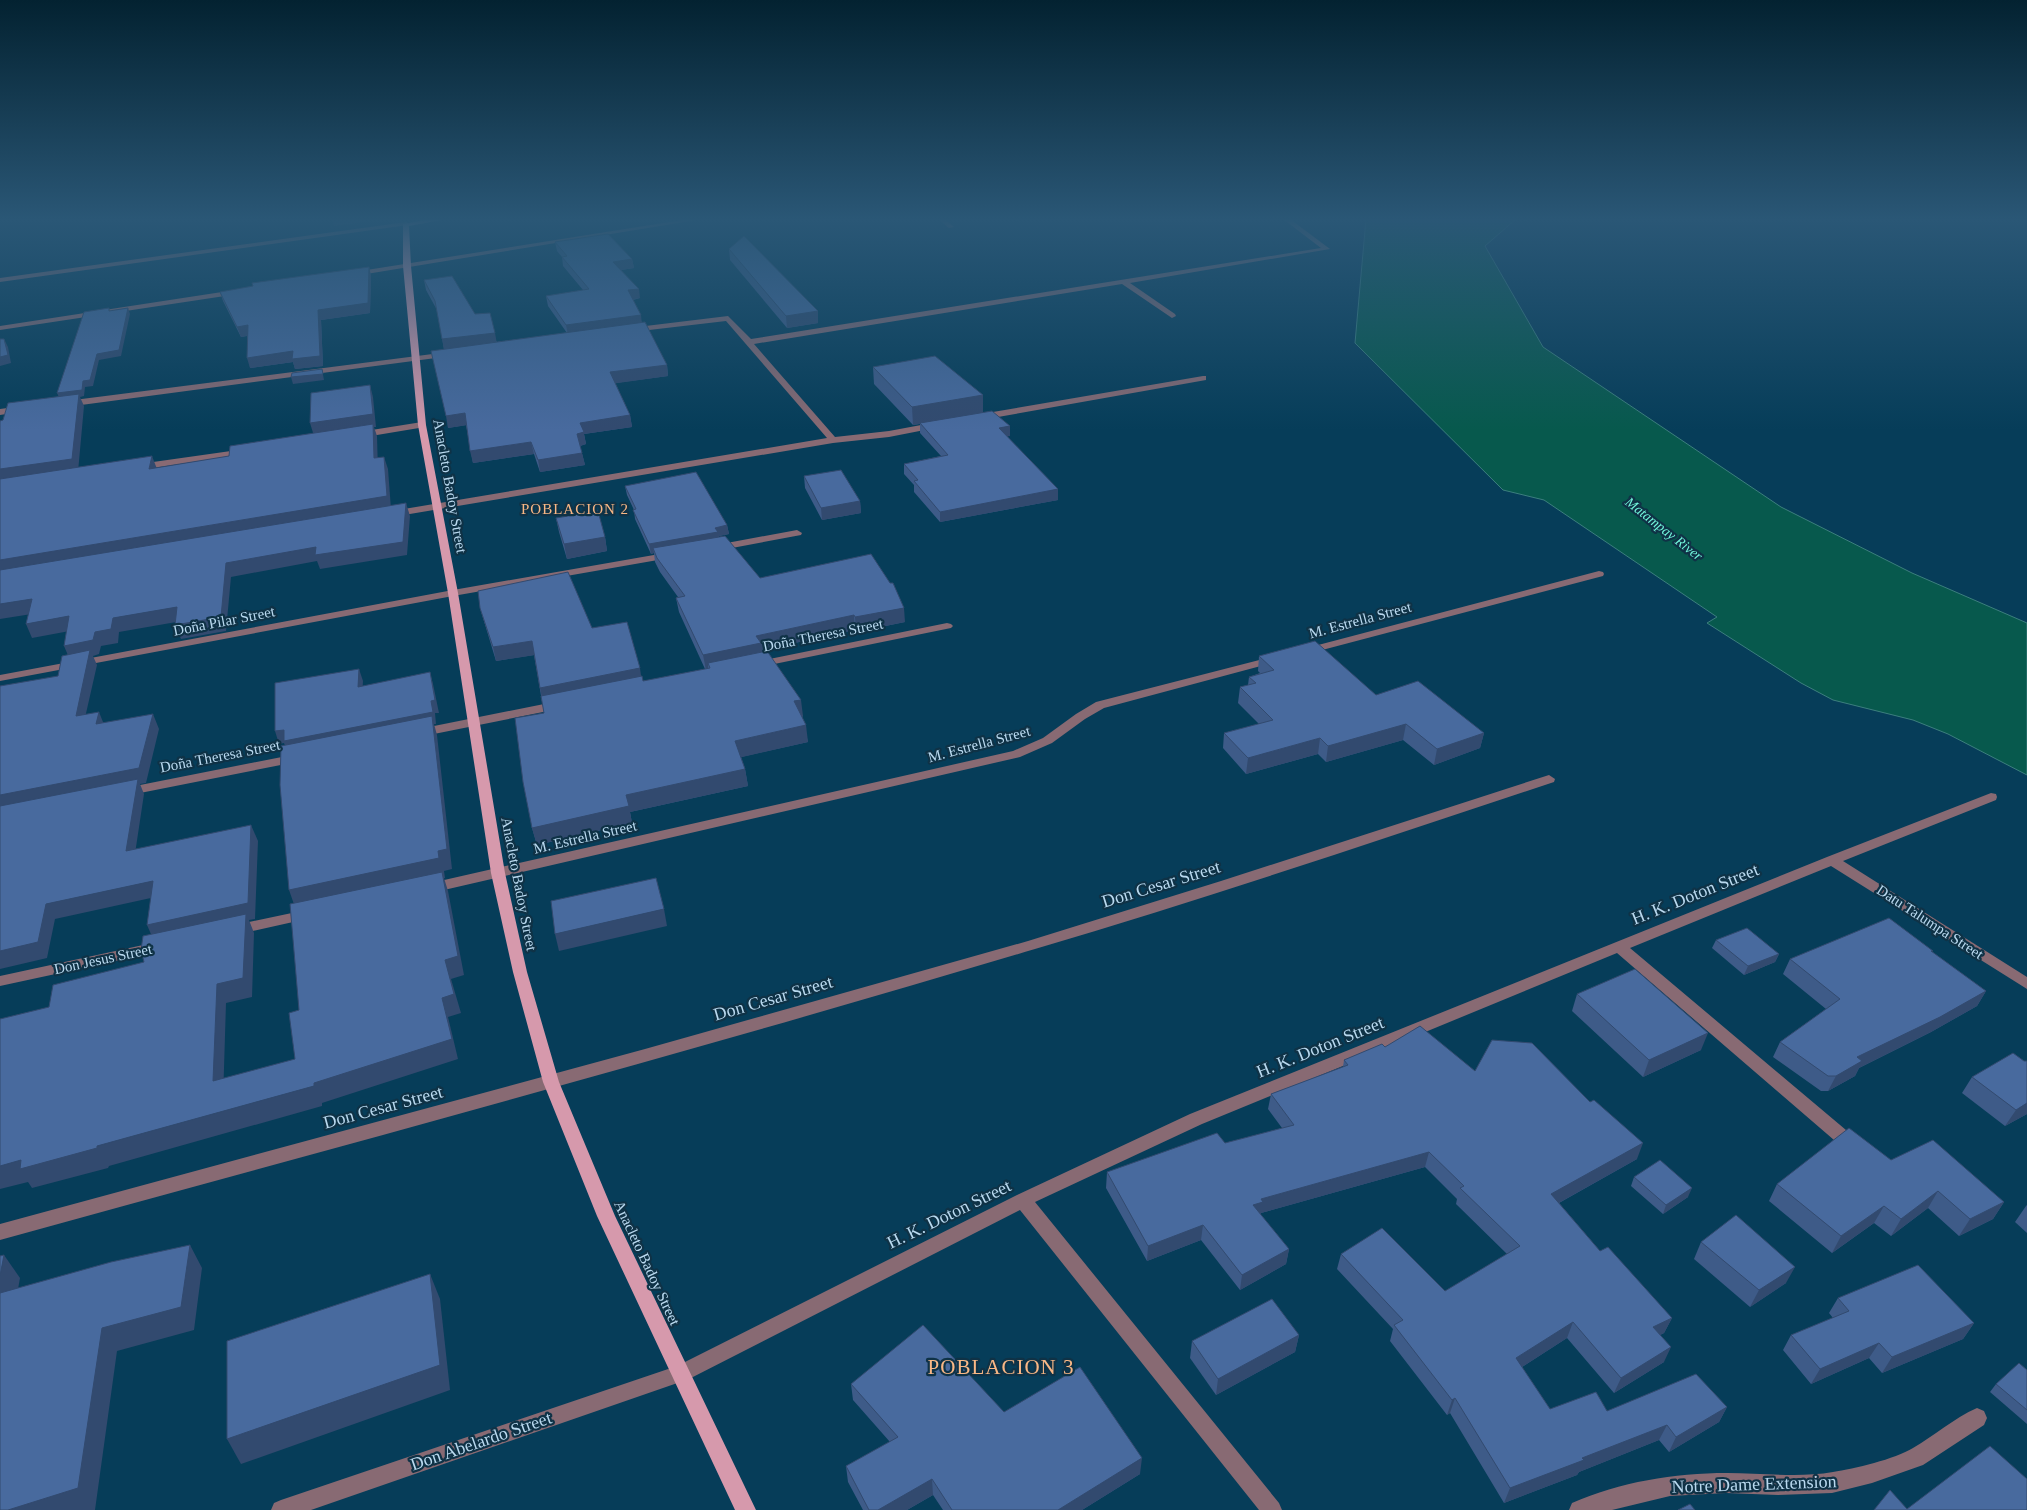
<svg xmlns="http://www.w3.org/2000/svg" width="2027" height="1510" font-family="'Times New Roman',serif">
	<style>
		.water { fill: #07594d; stroke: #3c7f7e }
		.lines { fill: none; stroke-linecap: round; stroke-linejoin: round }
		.minor { fill: #886a73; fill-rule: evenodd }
		.major { fill: #d699ac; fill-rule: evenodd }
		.wall { fill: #3e5b88 }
		.shaded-wall { fill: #324a6f }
		.building { fill: #486a9e; stroke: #324a6f }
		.labels { text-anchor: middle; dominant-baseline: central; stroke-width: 4.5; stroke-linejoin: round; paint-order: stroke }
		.far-water-label { font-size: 14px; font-style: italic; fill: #71f5db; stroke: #0f3246 }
		.street-label { font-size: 15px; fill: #b9d9ef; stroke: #0f3246 }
		.far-quarter-label { font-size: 15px; letter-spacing: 1px; fill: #f9b886; stroke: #0f3246 }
		.near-street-label { font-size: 18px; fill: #b9d9ef; stroke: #0f3246 }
		.near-quarter-label { font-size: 21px; letter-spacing: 1px; fill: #f9b886; stroke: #0f3246 }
	</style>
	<rect width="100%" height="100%" fill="#063d59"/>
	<!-- water -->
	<polygon class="water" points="1366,219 1516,219 1485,246 1543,347 1781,507 1912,573 2027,623 2027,775 1948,734 1913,720 1833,700 1801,683 1707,623 1717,617 1544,500 1503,490 1355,343"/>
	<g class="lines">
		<!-- minor -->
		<g class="minor">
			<polygon points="688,219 703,219 354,276 350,274 354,272"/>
			<polygon points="938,219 945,219 954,227 949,228"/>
			<polygon points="1283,219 1290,219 1330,249 1130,283 1175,314 1176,316 1172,318 1122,284 754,344 835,437 889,431 937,422 941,425 940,427 889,437 833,443 392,517 387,514 392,511 827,438 726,321 632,332 629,332 629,328 728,316 751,339 1321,248"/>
			<polygon points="406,222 408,223 408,225 0,282 0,278"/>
			<polygon points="235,290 239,292 238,294 0,330 0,326"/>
			<polygon points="448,352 451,352 451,356 66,407 62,404 66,401"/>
			<polygon points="1203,376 1206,376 1206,380 981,420 977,417 981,414"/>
			<polygon points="22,406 25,407 25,411 0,415 0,409"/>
			<polygon points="422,422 426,425 425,427 359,438 355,435 359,432"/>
			<polygon points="245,449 248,450 248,454 139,470 134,467 139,464"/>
			<polygon points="797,530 802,533 801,535 716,551 711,548 716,545"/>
			<polygon points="671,552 675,553 676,555 675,557 453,596 0,681 0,675 453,590"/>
			<polygon points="1599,571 1603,572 1604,574 1603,576 1307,654 1301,651 1303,649"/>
			<polygon points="947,623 951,624 953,626 951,628 760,667 754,664 760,661"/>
			<polygon points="1275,656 1279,657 1281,659 1279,661 1104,708 1085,719 1052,743 1020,757 431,893 426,891 424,888 426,885 431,883 1013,751 1043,738 1076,714 1096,702"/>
			<polygon points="559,701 563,702 565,705 563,708 419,737 413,733 419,729"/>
			<polygon points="297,754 303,758 301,761 125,796 119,792 125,788"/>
			<path d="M1549 775 1555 779 1554 782C1381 839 1209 898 1035 949 691 1052 345 1145 0 1240V1224L645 1049 1028 941 1221 881Z"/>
			<polygon points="1991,793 1996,794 1997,797 1996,800 1843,861 2027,977 2027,989 1831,866 1630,948 1846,1130 1848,1135 1846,1140 1840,1142 1834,1140 1617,953 1202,1124 1035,1202 1279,1503 1282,1510 1259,1510 1020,1210 689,1379 311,1510 271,1510 274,1503 281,1500 677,1366 1017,1195 1190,1114 1827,857"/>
			<polygon points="306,910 311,912 313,915 311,918 235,935 230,934 228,930 230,926 235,925"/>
			<polygon points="157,942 162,943 164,947 162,951 0,986 0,976"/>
			<path d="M1977 1408 1984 1411 1987 1418 1984 1425 1923 1465 1872 1483 1832 1493 1778 1495 1726 1493 1670 1496 1612 1510H1569L1572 1503C1620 1482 1674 1473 1727 1473 1762 1473 1799 1478 1833 1472 1854 1469 1895 1459 1913 1448 1934 1436 1954 1418 1977 1408Z"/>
		</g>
		<!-- major -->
		<polygon class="major" points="430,219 447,219 409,226 411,266 426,425 458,593 505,873 527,972 559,1082 615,1216 756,1510 735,1510 597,1216 543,1082 513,972 491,873 448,593 418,425 403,266 403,224"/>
	</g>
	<!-- wall -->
	<g class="wall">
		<polygon points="555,242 632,259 634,268 621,270 640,298 633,300 642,323 667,365 668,376 615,383 630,415 632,427 584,434 586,444 580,446 585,465 540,472 534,454 473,463 466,425 448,428 444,349 437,310 426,290 424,280 475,314 497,342 567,333 548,306 546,296 583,290 563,266 562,257 557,251"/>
		<polygon points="729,249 818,311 818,323 787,328 730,260"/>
		<polygon points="369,267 371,276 370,313 321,320 323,366 295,369 293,362 250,368 247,336 241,337 223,301 220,292"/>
		<polygon points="873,367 983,395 983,412 1010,436 1007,436 1058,500 940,522 914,492 914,485 904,474 904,464 941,456 920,433 920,424 913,425 874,384"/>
		<polygon points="804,476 860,501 861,513 822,520 805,488"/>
		<polygon points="625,486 727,525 729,534 719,536 719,537 760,578 905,622 856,632 855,630 762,650 763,652 803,716 802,717 808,742 741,757 745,769 748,786 630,812 632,823 537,845 532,828 544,713 534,655 496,661 480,608 592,628 641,676 643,681 705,669 679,612 676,598 678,597 660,572 655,562 654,553 651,554 635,519 634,510 627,495"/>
		<polygon points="556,518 605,537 607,551 567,559 559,532"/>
		<polygon points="1259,656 1376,695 1484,733 1480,748 1434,765 1403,740 1326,762 1318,754 1246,774 1223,748 1224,733 1259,724 1238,703 1240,687 1248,685 1249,677 1260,673 1258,671"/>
		<polygon points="1716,940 1779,954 1775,962 1744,975 1712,948"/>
		<polygon points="1932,952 1986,991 1977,1006 1931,1032 1859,1068 1855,1076 1828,1091 1821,1091 1773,1057 1780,1042 1826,1009 1783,974 1790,959"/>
		<polygon points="1577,994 1701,1050 1643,1077 1572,1011"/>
		<polygon points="1385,1047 1475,1071 1637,1159 1559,1203 1600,1251 1672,1318 1664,1333 1660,1335 1664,1362 1614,1393 1567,1338 1522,1367 1550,1409 1607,1411 1727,1407 1719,1422 1669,1452 1659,1440 1579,1472 1577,1475 1504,1503 1450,1413 1447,1415 1390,1341 1393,1329 1337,1269 1341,1254 1445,1291 1507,1254 1456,1204 1457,1199 1425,1167 1261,1213 1261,1215 1289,1249 1286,1264 1240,1290 1201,1240 1147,1261 1106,1188 1107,1172 1225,1143 1282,1128 1268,1109 1271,1094 1343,1067 1344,1060"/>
		<polygon points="1972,1077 2027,1114 2005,1126 1962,1093"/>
		<polygon points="1891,1160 2004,1202 1993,1219 1959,1236 1928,1208 1891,1236 1874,1223 1832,1253 1769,1201 1777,1184"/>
		<polygon points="1634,1177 1688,1197 1663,1214 1631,1186"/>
		<polygon points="2027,1205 2027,1233 2015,1222 2026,1206"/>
		<polygon points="1701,1242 1786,1283 1750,1307 1694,1259"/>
		<polygon points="1838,1298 1974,1323 1963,1339 1882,1373 1869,1358 1811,1384 1783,1350 1791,1335 1833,1318 1829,1313"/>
		<polygon points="1299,1335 1295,1352 1216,1395 1190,1358 1192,1341"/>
		<polygon points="2027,1370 2027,1424 1990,1392 1996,1384"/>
		<polygon points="851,1384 1004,1412 1140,1474 1082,1510 943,1510 933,1495 907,1510 863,1510 848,1482 846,1466 890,1442 853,1400"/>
	</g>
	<!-- shaded-wall -->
	<g class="shaded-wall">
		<polygon points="332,219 363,219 364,222 334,226"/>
		<polygon points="632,259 634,268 614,271 613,262"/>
		<polygon points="369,267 371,276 370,313 321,320 323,366 295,369 293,362 250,368 247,358"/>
		<polygon points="639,289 640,298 630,300 628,290"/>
		<polygon points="128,308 130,314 121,356 99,360 93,386 85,387 84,396 80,397 84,406 78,472 0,483 0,469 60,399 57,393 83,381 97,354"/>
		<polygon points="818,311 818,323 787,328 786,316"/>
		<polygon points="641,315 642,325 568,335 566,325"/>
		<polygon points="248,325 251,335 241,337 237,327"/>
		<polygon points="495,333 497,344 444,350 442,339"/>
		<polygon points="4,339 8,347 11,363 0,366 0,357"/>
		<polygon points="667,365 668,376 611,384 610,372"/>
		<polygon points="322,369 324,380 293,384 291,377"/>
		<polygon points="370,385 373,397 376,427 374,427 377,436 378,471 374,458 314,436 310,423"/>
		<polygon points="983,395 983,413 913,425 912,407"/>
		<polygon points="465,413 468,425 448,428 446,416"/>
		<polygon points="630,415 632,427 584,434 586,444 580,446 577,434 580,423"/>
		<polygon points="1010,426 1010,436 999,438 999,428"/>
		<polygon points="531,442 534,454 473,463 470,451"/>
		<polygon points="582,453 585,465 540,472 538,460"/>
		<polygon points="152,456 157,469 149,469"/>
		<polygon points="384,457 388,469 391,509 0,575 0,560"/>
		<polygon points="1058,489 1058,500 940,522 940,512"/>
		<polygon points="860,501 861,513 822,520 821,508"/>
		<polygon points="406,503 410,516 407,555 320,569 317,561 231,577 226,631 181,639 175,625 226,563"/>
		<polygon points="727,525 729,534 719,536 720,542 653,548 654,553 651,554 649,544"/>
		<polygon points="605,537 607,551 567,559 564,544"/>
		<polygon points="32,599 38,613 0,619 0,604"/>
		<polygon points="177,607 182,621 119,632 118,643 101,646 99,654 93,656 97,665 82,731 76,716 70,660 64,646 95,632 113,618"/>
		<polygon points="904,608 905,622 856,632 855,617"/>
		<polygon points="854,615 855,630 762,650 763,658 708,663 708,669 706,670 703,655 756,636"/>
		<polygon points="69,616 75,630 32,638 26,624"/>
		<polygon points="532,641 535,655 496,661 493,647"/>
		<polygon points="640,668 642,683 543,703 540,688"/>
		<polygon points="359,669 363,681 362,699 358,687"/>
		<polygon points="430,672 433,684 439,713 435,713 436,724 434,724 437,735 452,869 444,871 445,878 444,878 448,891 464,975 451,979 461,1013 448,1017 458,1059 322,1103 322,1106 109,1166 108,1168 32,1188 28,1182 0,1189 0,1166 21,1160 97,1146 314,1086 296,910 289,890 288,754 284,743 279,744 275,731"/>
		<polygon points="801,700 803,716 796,718 794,701"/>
		<polygon points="99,712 105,727 96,724"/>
		<polygon points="153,714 159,729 146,783 140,784 144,794 133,867 0,812 0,795"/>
		<polygon points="1406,724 1403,740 1326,762 1328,746"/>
		<polygon points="806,725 808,742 738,758 735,741"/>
		<polygon points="1484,733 1480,748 1434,765 1437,749"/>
		<polygon points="1320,738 1318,754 1246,774 1248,758"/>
		<polygon points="745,769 748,786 630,812 632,823 537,845 532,828 626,795"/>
		<polygon points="251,825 258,841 255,919 249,920 254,933 252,997 226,1003 223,1101 213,1081 154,941 147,925"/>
		<polygon points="153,881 160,896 55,919 47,958 0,969 0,951 46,904"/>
		<polygon points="664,909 667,926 559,951 555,934"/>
		<polygon points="1779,954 1775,962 1744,975 1748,966"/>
		<polygon points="1986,991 1977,1006 1931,1032 1859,1068 1855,1076 1828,1091 1836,1076 1857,1057"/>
		<polygon points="1708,1033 1701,1050 1643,1077 1649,1060"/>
		<polygon points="2027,1103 2027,1114 2005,1126 2016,1110"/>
		<polygon points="1643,1143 1637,1159 1546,1210 1551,1194"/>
		<polygon points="1429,1152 1425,1167 1261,1213 1261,1217 1253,1205 1261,1199"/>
		<polygon points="1692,1188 1688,1197 1663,1214 1666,1205"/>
		<polygon points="1938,1191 1928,1208 1891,1236 1901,1219"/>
		<polygon points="2004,1202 1993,1219 1959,1236 1970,1219"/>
		<polygon points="1884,1206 1874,1223 1832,1253 1841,1236"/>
		<polygon points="1203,1225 1201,1240 1147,1261 1148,1246"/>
		<polygon points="190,1245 202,1268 194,1330 117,1351 95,1510 8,1510 102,1328"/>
		<polygon points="1289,1249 1286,1264 1240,1290 1242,1275"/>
		<polygon points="4,1255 20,1278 13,1317 0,1299 0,1276"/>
		<polygon points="1795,1267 1786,1283 1750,1307 1759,1290"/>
		<polygon points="430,1274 440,1299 450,1390 241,1464 227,1439"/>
		<polygon points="1672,1318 1664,1333 1646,1342 1653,1327"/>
		<polygon points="1573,1322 1567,1338 1511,1374 1516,1358"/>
		<polygon points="1974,1323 1963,1339 1882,1373 1892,1357"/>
		<polygon points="1299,1335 1295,1352 1216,1395 1218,1379"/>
		<polygon points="1879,1343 1869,1358 1811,1384 1820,1369"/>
		<polygon points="1671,1347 1664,1362 1614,1393 1621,1378"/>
		<polygon points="1455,1398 1450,1413 1447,1415 1452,1400"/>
		<polygon points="1727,1407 1719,1422 1669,1452 1676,1437"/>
		<polygon points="1667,1425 1659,1440 1579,1472 1577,1475 1504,1503 1510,1488 1582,1458"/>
		<polygon points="1142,1458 1140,1474 1082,1510 1058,1510"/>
		<polygon points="932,1479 933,1495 907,1510 878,1510"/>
	</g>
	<!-- building -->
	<g class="building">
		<polygon points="608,234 632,259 613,262 639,289 628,290 641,315 566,325 546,296 589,289 562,257 567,256 555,242"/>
		<polygon points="744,236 818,311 786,316 729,249"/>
		<polygon points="369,267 368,303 318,310 320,356 292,359 293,351 247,358 248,325 237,327 220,292 253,286 252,283"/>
		<polygon points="452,276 475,314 490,313 495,333 442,339 435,301 424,280"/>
		<polygon points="109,308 109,311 128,308 119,350 97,354 90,380 83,381 82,390 57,393 84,312"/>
		<polygon points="645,322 667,365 610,372 630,415 580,423 584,432 577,434 582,453 538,460 531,442 470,451 465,413 446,416 431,351"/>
		<polygon points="0,339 4,339 8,355 0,357"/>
		<polygon points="935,356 983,395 912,407 873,367"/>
		<polygon points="322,369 323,374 291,377 292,373"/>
		<polygon points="370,385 373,414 310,423 311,393"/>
		<polygon points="79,394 72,459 0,469 0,421 3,420 8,403"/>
		<polygon points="992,411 1010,426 999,428 1058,489 940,512 914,481 918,480 904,464 948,455 920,423"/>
		<polygon points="373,424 374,458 384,457 387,496 0,560 0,479 152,456 149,469 229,456 230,446"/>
		<polygon points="841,470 860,501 821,508 804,476"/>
		<polygon points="696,472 727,525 715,528 718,532 649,544 633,510 636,509 625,486"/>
		<polygon points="406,503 403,542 315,555 316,547 226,563 221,617 175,625 177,607 113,618 111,629 95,632 93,640 64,646 69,616 26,624 32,599 0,604 0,570"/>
		<polygon points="598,511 605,537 564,544 556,518"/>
		<polygon points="725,536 760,578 871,554 890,583 893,583 904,608 855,617 854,615 756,636 761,643 703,655 676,598 685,596 657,558 653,548"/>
		<polygon points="568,572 592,628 627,622 640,668 540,688 532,641 493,647 480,608 478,591"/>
		<polygon points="1315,641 1376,695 1418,681 1484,733 1437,749 1406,724 1328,746 1320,738 1248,758 1224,733 1273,720 1240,687 1256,683 1249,677 1274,670 1259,656"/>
		<polygon points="90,650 76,716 99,712 96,724 153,714 139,768 0,795 0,686 58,676 62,656"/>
		<polygon points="767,651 801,700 794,701 806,725 735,741 745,769 626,795 629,806 532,828 523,782 515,718 544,713 541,696 642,676 643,681 710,668 708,663"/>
		<polygon points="359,669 358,687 430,672 435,700 431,701 433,712 284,741 284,730 275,731 275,683"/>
		<polygon points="432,716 447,849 438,851 439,858 289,890 280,785 281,746"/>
		<polygon points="138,779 126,851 251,825 248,903 147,925 153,881 46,904 38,942 0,951 0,806"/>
		<polygon points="442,872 458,956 445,960 454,994 442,998 452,1039 314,1083 314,1086 97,1146 97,1148 20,1169 21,1160 0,1166 0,1019 49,1007 53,985 144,962 141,950 143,936 246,914 243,978 217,984 213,1081 295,1059 289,1013 299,1010 290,904"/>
		<polygon points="656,878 664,909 555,934 551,901"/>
		<polygon points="1889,918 1933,951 1931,951 1986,991 1940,1017 1857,1057 1862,1061 1836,1076 1828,1076 1780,1042 1840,999 1790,959"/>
		<polygon points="1747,928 1779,954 1748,966 1716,940"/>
		<polygon points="1635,969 1708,1033 1649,1060 1577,994"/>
		<polygon points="1420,1026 1475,1071 1492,1040 1532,1043 1590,1102 1594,1100 1643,1143 1551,1194 1600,1251 1608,1247 1672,1318 1653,1327 1671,1347 1621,1378 1573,1322 1516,1358 1550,1409 1596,1392 1607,1411 1696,1374 1727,1407 1676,1437 1667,1425 1582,1458 1584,1460 1510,1488 1455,1398 1452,1400 1394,1325 1403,1320 1341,1254 1382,1228 1445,1291 1520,1246 1460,1188 1464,1186 1429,1152 1261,1199 1263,1202 1253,1205 1289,1249 1242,1275 1203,1225 1148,1246 1107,1172 1217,1133 1225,1143 1294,1125 1271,1094 1348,1065 1344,1060 1382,1044 1385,1047"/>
		<polygon points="2013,1053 2024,1061 2027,1061 2027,1103 2016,1110 1972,1077"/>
		<polygon points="1849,1128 1891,1160 1933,1140 2004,1202 1970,1219 1938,1191 1901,1219 1884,1206 1841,1236 1777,1184"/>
		<polygon points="1660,1160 1692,1188 1666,1205 1634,1177"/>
		<polygon points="1736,1215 1795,1267 1759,1290 1701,1242"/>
		<polygon points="190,1245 181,1307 102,1328 78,1488 8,1510 0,1510 0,1293 111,1262"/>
		<polygon points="4,1255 0,1276 0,1256"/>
		<polygon points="1918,1265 1974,1323 1892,1357 1879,1343 1820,1369 1791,1335 1849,1311 1838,1298"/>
		<polygon points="430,1274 440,1365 227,1439 227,1341"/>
		<polygon points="1272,1299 1299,1335 1218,1379 1192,1341"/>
		<polygon points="923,1325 1004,1412 1080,1367 1142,1458 1058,1510 952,1510 932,1479 878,1510 869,1510 846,1466 898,1437 851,1384"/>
		<polygon points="2019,1363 2027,1370 2027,1410 1996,1384"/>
		<polygon points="1990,1446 2027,1479 2027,1510 1874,1510 1890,1490 1907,1509"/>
		<polygon points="1690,1504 1695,1510 1678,1510"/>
	</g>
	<!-- sky -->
	<linearGradient id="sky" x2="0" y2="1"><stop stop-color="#032231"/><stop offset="0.51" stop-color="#2a5776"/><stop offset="1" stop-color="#2a5776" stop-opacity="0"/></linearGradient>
	<rect width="2027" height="430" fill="url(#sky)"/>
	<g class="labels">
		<!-- far-water labels -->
		<g class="far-water-label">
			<text transform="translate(1664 529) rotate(38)">Matampay River</text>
		</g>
		<!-- street labels -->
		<g class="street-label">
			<text transform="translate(450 486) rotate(80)">Anacleto Badoy Street</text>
			<text transform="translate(1360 620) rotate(-15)">M. Estrella Street</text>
			<text transform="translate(224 621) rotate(-11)">Doña Pilar Street</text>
			<text transform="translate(823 635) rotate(-11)">Doña Theresa Street</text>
			<text transform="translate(979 744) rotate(-15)">M. Estrella Street</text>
			<text transform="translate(220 756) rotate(-11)">Doña Theresa Street</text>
			<text transform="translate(585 837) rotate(-13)">M. Estrella Street</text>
			<text transform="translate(519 884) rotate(79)">Anacleto Badoy Street</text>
			<text transform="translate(1930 922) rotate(33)">Datu Talumpa Street</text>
			<text transform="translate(103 959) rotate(-12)">Don Jesus Street</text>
			<text transform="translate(647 1263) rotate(65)">Anacleto Badoy Street</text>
		</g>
		<!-- far-quarter labels -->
		<g class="far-quarter-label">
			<text x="575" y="509">POBLACION 2</text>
		</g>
		<!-- near-street labels -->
		<g class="near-street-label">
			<text transform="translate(1161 884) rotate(-17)">Don Cesar Street</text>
			<text transform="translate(1695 894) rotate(-22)">H. K. Doton Street</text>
			<text transform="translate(773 998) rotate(-16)">Don Cesar Street</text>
			<text transform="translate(1320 1047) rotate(-22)">H. K. Doton Street</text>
			<text transform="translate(383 1107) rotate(-15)">Don Cesar Street</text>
			<text transform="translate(949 1214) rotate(-26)">H. K. Doton Street</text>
			<text transform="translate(481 1441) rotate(-19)">Don Abelardo Street</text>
			<text transform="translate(1754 1484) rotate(-2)">Notre Dame Extension</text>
		</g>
		<!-- near-quarter labels -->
		<g class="near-quarter-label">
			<text x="1001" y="1367">POBLACION 3</text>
		</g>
	</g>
</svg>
